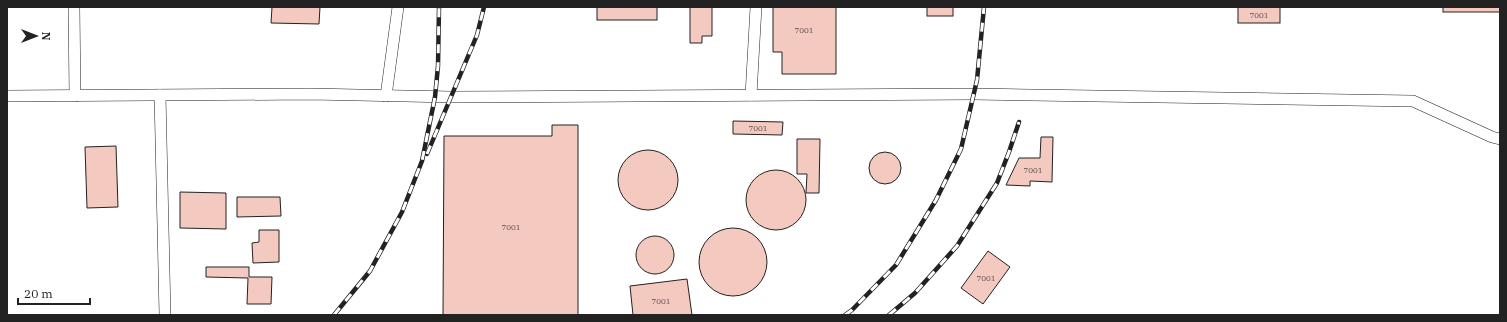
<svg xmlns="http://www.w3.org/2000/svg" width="1507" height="322" font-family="'IBM Plex Serif',serif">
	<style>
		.building { fill: #f3c9c0; stroke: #222 }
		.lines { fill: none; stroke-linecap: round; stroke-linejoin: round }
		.service-casing { stroke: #222; stroke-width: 12 }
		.service { stroke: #fff; stroke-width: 11 }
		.rail-casing { stroke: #222; stroke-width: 4.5 }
		.rail { stroke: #fff; stroke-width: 3; stroke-dasharray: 9; stroke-linecap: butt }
		.labels { text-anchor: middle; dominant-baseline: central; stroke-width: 3; stroke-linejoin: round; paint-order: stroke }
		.number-label { font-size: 8px; fill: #564c4a }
	</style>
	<rect width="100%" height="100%" fill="#fff"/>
	<!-- building -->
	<g class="building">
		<polygon points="272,7 320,7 319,24 271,23"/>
		<rect x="597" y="7" width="60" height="13"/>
		<polygon points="690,7 712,7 712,36 702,36 702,43 690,43"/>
		<polygon points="773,7 836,7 836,74 782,74 782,52 773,52"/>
		<rect x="927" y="7" width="26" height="9"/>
		<rect x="1238" y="7" width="42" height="16"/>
		<rect x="1443" y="7" width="57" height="5"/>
		<polygon points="733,121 783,122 782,135 733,134"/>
		<polygon points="552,125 578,125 578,315 443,315 444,136 552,136"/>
		<polygon points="1041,137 1053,137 1052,182 1030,181 1030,186 1006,185 1019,158 1040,158"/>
		<polygon points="797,139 820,139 819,193 806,193 807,174 797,174"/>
		<polygon points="116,146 118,207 87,208 85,147"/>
		<circle cx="648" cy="180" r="30"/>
		<circle cx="885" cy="168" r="16"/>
		<circle cx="776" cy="200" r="30"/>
		<polygon points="180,192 226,193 226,229 180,228"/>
		<polygon points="237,197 280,197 281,216 237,217"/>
		<circle cx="733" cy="262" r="34"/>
		<polygon points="259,230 279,230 279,262 253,263 252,243 259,242"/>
		<circle cx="655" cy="255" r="19"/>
		<polygon points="988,251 1010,267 983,304 961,288"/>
		<polygon points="206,267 249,267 249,277 272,277 271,304 247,304 248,278 206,277"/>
		<polygon points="687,279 692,315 633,315 630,286"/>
	</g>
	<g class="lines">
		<!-- service casing -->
		<g class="service-casing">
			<g id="service">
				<polyline points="74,7 75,96"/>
				<polyline points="160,95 165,315"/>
				<polyline points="751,95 756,7"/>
				<polyline points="7,96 311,94 452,97 974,94 1413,101 1492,137 1500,139"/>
				<polyline points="386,96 398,7"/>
			</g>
		</g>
		<!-- service -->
		<use href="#service" class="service"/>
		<!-- rail casing -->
		<g class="rail-casing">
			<g id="rail">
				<polyline points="427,154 477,35 484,7"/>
				<polyline points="334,315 370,271 402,212 422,161 435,97 438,66 439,7"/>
				<polyline points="845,315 852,310 896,265 936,200 961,149 977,80 984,7"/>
				<polyline points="889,315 915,293 957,246 997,183 1009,152 1019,122"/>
			</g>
		</g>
		<!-- rail -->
		<use href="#rail" class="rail"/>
	</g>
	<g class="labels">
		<!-- number labels -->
		<g class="number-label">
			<text x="1259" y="15">7001</text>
			<text x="804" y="30">7001</text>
			<text x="758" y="128">7001</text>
			<text x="1033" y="170">7001</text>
			<text x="511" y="227">7001</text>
			<text x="986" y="278">7001</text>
			<text x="661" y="301">7001</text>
		</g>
	</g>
	<!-- border -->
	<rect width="1507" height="322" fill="none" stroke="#222222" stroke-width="16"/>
	<!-- north arrow -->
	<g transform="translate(36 36) rotate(90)" stroke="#ffffff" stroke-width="3" paint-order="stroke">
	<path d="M0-3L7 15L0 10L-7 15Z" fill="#222222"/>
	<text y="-6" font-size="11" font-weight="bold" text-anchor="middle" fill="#222222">N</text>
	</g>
	<!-- scale -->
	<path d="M18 298v6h72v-6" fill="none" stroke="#222222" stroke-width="2"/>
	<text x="24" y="298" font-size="12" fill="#222222" stroke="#ffffff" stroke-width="3" paint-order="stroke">20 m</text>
</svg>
